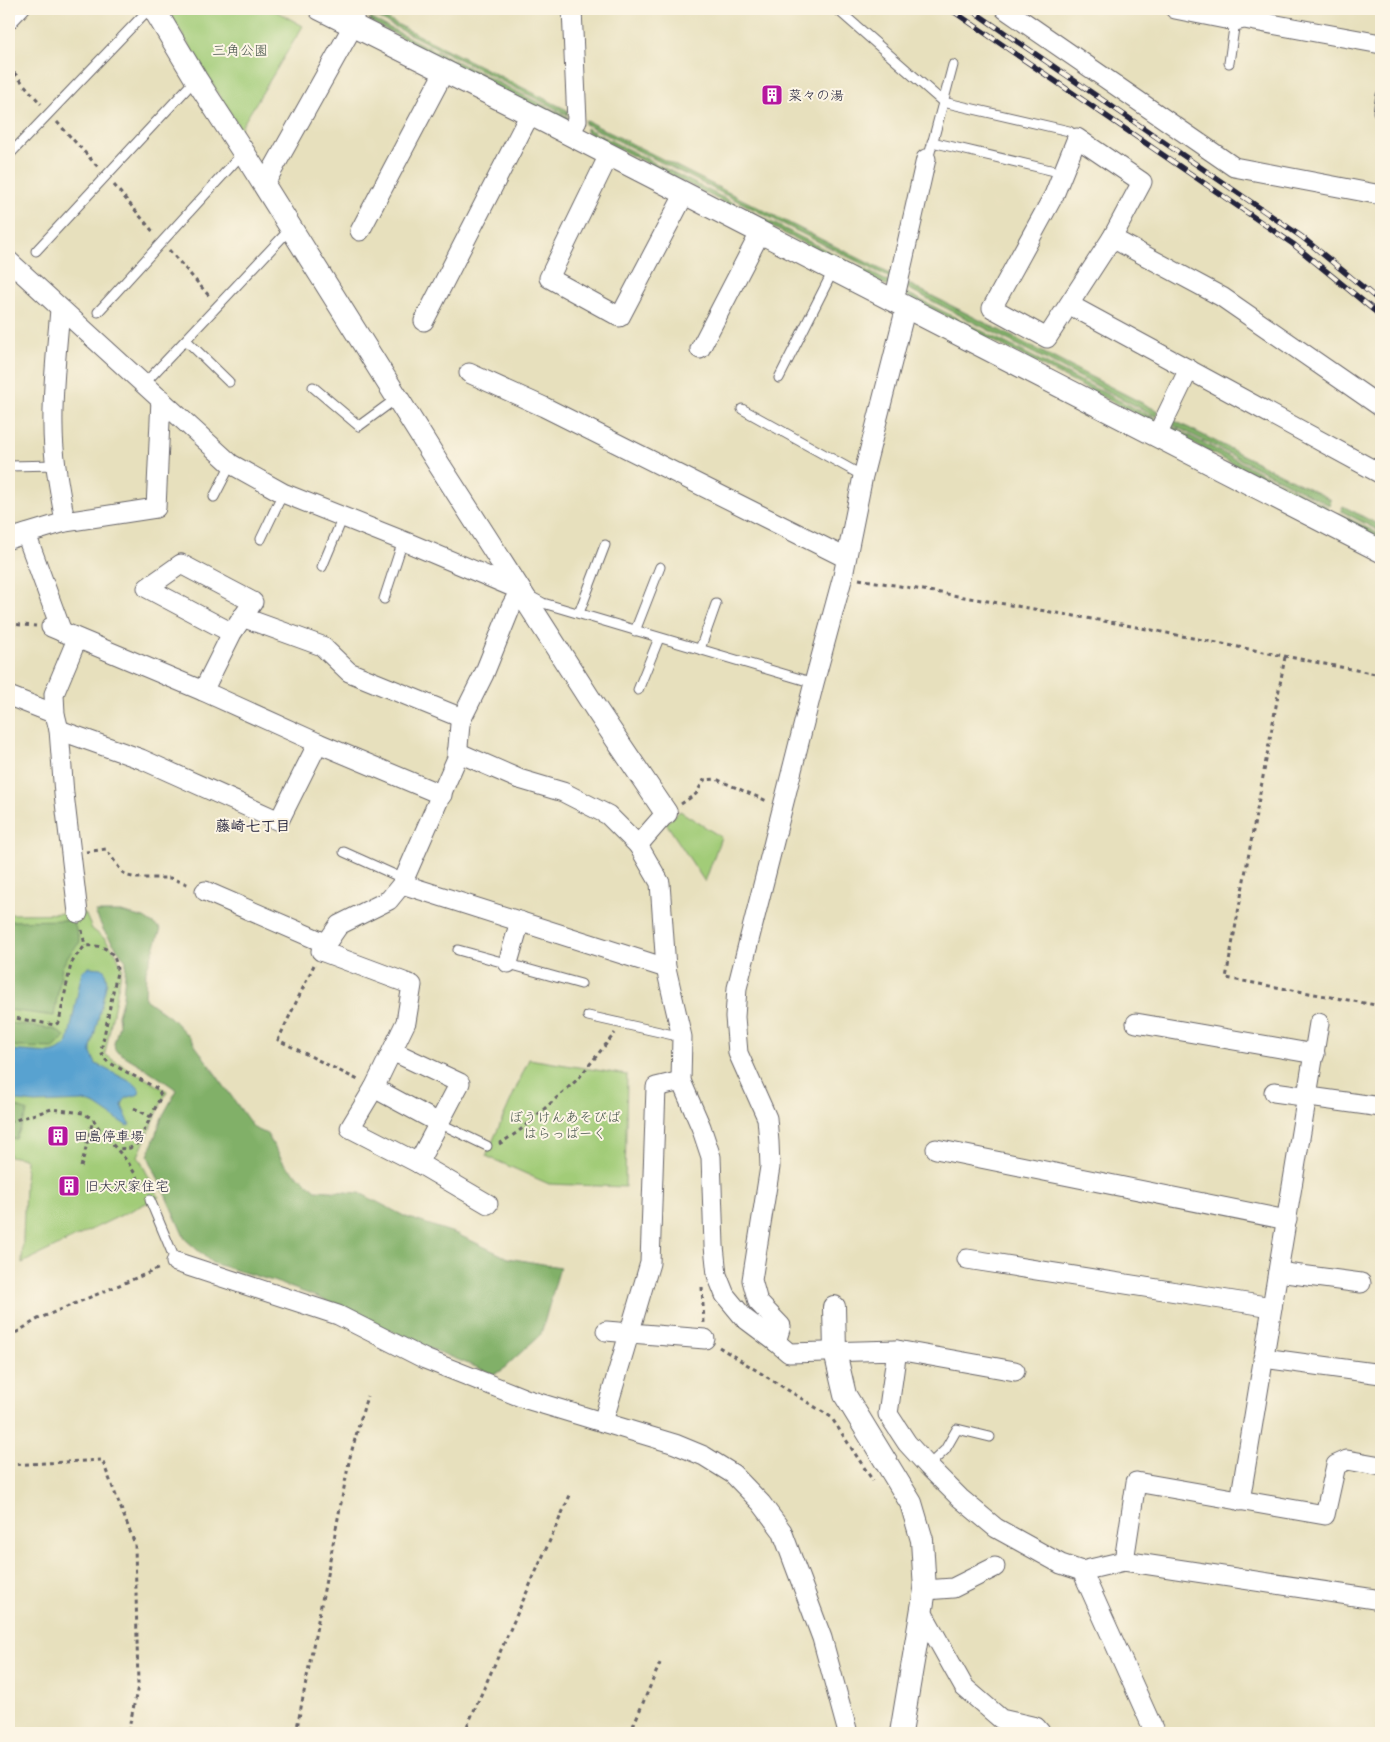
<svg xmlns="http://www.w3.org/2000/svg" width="1390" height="1742" font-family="'Shantell Sans','Klee One',sans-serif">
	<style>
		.green { fill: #a2cc78; stroke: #62775a }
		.forest { fill: #81b068; stroke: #526952 }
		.water { fill: #59a2d0; stroke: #3e6286 }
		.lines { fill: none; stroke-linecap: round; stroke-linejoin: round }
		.service-casing { stroke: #676468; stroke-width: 11 }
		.minor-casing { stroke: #676468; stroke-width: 21 }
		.tertiary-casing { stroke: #676468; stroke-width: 24 }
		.path { stroke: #676468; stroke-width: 3; stroke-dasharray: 4 4; stroke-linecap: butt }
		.service { stroke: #fff; stroke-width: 9 }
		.minor { stroke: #fff; stroke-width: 19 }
		.tertiary { stroke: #fff; stroke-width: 22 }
		.rail-casing { stroke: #22223b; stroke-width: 5.5 }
		.rail { stroke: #fcf5e5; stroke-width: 4; stroke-dasharray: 11; stroke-linecap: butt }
		.labels { text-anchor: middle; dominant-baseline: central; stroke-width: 4; stroke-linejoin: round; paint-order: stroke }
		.park-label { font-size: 14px; fill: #48554d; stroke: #fcf5e5 }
		.poi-label { font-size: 14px; fill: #22223b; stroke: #fcf5e5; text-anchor: start }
		.neighbourhood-label { font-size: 15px; font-weight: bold; fill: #22223b; stroke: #fcf5e5 }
	</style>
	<rect width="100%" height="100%" fill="#fcf5e5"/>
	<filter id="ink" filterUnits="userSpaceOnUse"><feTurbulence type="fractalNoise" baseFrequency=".02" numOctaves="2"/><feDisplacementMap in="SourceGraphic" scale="10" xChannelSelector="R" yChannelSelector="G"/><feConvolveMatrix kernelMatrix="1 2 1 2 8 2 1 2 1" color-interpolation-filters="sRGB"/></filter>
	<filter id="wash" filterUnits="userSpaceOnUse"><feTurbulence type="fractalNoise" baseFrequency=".0096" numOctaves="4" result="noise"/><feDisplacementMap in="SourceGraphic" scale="20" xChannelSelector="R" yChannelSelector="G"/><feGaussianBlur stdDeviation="1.12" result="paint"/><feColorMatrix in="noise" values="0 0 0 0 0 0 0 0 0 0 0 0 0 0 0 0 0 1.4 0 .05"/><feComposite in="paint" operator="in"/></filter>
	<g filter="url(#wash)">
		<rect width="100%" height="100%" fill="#e7e0bd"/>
		<!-- green -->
		<g class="green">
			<polygon points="167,9 272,9 303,26 240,129"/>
			<polygon points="680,811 721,837 705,882 666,823"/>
			<polygon points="85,913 92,929 105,939 116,953 122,967 105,1054 113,1060 167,1091 138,1156 159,1197 22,1263 26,1159 9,1156 9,914"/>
			<polygon points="529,1059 627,1075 625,1187 549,1184 486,1156"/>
		</g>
		<!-- forest -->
		<g class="forest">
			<polygon points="367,9 567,110 568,115 368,13 366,10"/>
			<polygon points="370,18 567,117 568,119 564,122 371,22"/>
			<polygon points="585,120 892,275 892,279 585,124"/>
			<polygon points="586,128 889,282 889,287 586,132"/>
			<polygon points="907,283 1158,411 1157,417 907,288"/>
			<polygon points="905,292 1156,419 1155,424 904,295"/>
			<polygon points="1173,420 1330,499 1331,504 1329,505 1169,423"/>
			<polygon points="1167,424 1327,507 1328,508 1326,511 1166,430"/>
			<polygon points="1343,506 1381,526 1381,532 1341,511"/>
			<polygon points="1338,513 1381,535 1381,541 1337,516"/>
			<polygon points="95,912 121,912 144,918 161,929 146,971 145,999 171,1018 190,1038 254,1128 267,1134 285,1165 316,1190 360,1193 406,1217 457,1234 508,1258 560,1267 541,1334 501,1371 493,1374 419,1344 317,1297 273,1281 212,1263 185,1239 148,1156 162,1117 177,1090 145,1068 115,1050 114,1043 119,1025 118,1015 123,997 126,961 104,931"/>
			<polygon points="73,920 80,942 68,956 62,967 54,1016 9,1010 9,921"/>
			<polygon points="9,1023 54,1029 65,1036 54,1048 18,1047 9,1045"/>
			<polygon points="9,1104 28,1111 16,1139 9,1138"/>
		</g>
		<!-- water -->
		<path class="water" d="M89 967 102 968 105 971 107 982 91 1048V1053L96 1064 133 1083C137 1086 141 1089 139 1094 131 1098 124 1095 122 1106L130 1125 127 1126 96 1105 84 1101 35 1103 9 1100V1050L49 1053C58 1052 62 1048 68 1042L82 971Z"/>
	</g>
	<g filter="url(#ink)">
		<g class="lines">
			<!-- service casing -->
			<g class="service-casing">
				<g id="service">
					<polyline points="837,9 943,102 1069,131 1077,138"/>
					<polyline points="9,26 25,9"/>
					<polyline points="1229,63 1235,21"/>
					<polyline points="1378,112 1381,95"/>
					<polyline points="932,142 1063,173"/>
					<polyline points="9,155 149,9"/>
					<polyline points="926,159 930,152 953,65"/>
					<polyline points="36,251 196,79"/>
					<polyline points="98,312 243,153"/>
					<polyline points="186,340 229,382"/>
					<polyline points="779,378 833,271"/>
					<polyline points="144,384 291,228"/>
					<polyline points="313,387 359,426 397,398"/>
					<polyline points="742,409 863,476"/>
					<polyline points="9,466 56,465"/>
					<polyline points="214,497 231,464"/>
					<polyline points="261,539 283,493"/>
					<polyline points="322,567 343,517"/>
					<polyline points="530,596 543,603 814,683"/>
					<polyline points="384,599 403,541"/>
					<polyline points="579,613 605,545"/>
					<polyline points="635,631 660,567"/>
					<polyline points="700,649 716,604"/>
					<polyline points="638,690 659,638"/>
					<polyline points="344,852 404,879"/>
					<polyline points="458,950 581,984"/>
					<polyline points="588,1016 682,1037"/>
					<polyline points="439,1123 487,1146"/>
					<polyline points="150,1200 176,1262"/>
					<polyline points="928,1466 945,1450 957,1429 990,1437"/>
				</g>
			</g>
			<!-- minor casing -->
			<g class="minor-casing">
				<g id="minor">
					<polyline points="1005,9 1234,167 1381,195"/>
					<polyline points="1175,9 1235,21 1244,19 1381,44"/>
					<polyline points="569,135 577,121 572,9"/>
					<polygon points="1077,138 1142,182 1112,238 1047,338 992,308 1054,195"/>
					<polyline points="609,155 549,278 620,317 684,195"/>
					<polyline points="264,185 353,26 355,9"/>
					<polyline points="360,231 444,72"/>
					<polyline points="1112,238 1222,297 1381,407"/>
					<polyline points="9,261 231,464 283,493 411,544 520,590 511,607 484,674 462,718 460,724 457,758 402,884 389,900 339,925 321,951 412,985 406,1022 374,1088 439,1123 460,1083 392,1051"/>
					<polyline points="894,301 926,159"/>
					<polyline points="1070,305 1381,474"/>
					<polyline points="906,307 863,476 843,576 814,683 737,988 735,1017 738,1053 767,1118 769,1142 770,1167 752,1280 758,1302 781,1326 776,1342 789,1353 897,1350 888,1414 907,1443 928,1466 960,1498 996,1528 1061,1564 1082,1571 1124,1561 1381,1600"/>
					<path d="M60 309C57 348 52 388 53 427 53 459 60 491 65 522"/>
					<polyline points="424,321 530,114"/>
					<polyline points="700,349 760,233"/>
					<polyline points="469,373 544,407 846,558"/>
					<polyline points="1157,435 1189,369"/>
					<polyline points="26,534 62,632"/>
					<polyline points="9,539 65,522 156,508 161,399"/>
					<polyline points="242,617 322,646 349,672 462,718"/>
					<polyline points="51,627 203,691 318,743 279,821 141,759 59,730"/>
					<polyline points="77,639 54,694 55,714 59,730 64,794 78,913"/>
					<polyline points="203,691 232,633 253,602 181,564 147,588 232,633"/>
					<polyline points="9,696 55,714"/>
					<polyline points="318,743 442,795"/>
					<polyline points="457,752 519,779 563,792 608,815 638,845"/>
					<polyline points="402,884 666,968 660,883 638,845 666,813"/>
					<polyline points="205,891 325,943"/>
					<polyline points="508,963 520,921"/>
					<polyline points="666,968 682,1037 681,1081 701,1127 711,1157 714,1246 717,1275 725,1295 744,1318 776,1342"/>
					<polyline points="1136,1023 1315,1054"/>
					<polyline points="374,1088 350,1128 418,1163 439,1123"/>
					<polyline points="1274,1092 1381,1107"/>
					<polyline points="936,1149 1287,1220"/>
					<polyline points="418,1163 488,1204"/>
					<polyline points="967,1259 1272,1307"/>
					<polyline points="176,1262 338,1315 425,1359 526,1399 675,1444 704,1456 733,1474 761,1503 782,1531 822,1638 848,1733"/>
					<polyline points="1278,1272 1361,1283"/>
					<polyline points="606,1331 705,1339"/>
					<polyline points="897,1350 1015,1371"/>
					<polyline points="1263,1358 1381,1374"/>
					<polyline points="603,1422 650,1263 656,1087 681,1081"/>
					<polyline points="1240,1501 1319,1023"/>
					<polyline points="1124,1561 1136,1482 1325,1515 1336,1465 1347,1460 1381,1466"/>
					<polyline points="1082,1571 1155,1733"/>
					<polyline points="925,1590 953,1588 995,1567"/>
					<polyline points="922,1612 964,1687 1001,1719 1036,1727 1041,1733"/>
				</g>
			</g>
			<!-- tertiary casing -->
			<g class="tertiary-casing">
				<g id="tertiary">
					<polyline points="154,9 196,79 244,153 440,466 596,709 666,813"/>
					<polyline points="320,9 530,114 1381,551"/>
					<polyline points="834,1307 835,1352 845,1395 911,1503 922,1540 925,1590 901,1733"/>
				</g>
			</g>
			<!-- path -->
			<g class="path">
				<polyline points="9,67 41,104"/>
				<polyline points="57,122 98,167"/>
				<polyline points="114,185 155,234"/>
				<polyline points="169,250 211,298"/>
				<polyline points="859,579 1121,624 1381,675"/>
				<polyline points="9,624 36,626"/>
				<polyline points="1285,657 1226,978 1381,1006"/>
				<polyline points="681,804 696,794 704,780 716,779 767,801"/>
				<polyline points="86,852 106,849 122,872 128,876 137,878 170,878 190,885"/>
				<polyline points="82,930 85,946"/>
				<polyline points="314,965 278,1040 360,1081"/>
				<path d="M9 1017 55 1025 59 1022 71 964 76 956 85 946C104 944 117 951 117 972L101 1051 103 1057 108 1062 158 1089 161 1096 138 1143 130 1148 118 1149"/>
				<polyline points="134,1108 151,1117"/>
				<polyline points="9,1122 52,1109 83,1113 93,1119 100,1130 128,1162 145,1191"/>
				<polyline points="499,1144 518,1132 578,1079 615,1033"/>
				<polyline points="81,1167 93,1120"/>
				<polyline points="702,1287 704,1323"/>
				<polyline points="9,1337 38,1319 160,1268"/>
				<polyline points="719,1347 831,1417 873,1481"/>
				<polyline points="9,1465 102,1460 135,1544 138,1686 128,1733"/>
				<polyline points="296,1733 350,1457 367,1396"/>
				<polyline points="464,1733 571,1493"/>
				<polyline points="630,1733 661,1661"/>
			</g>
			<!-- service -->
			<use href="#service" class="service"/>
			<!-- minor -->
			<use href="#minor" class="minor"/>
			<!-- tertiary -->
			<use href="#tertiary" class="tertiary"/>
			<!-- rail casing -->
			<g class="rail-casing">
				<g id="rail">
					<polyline points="950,9 1293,244 1381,316"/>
					<polyline points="970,9 1302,237 1381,302"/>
				</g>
			</g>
			<!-- rail -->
			<use href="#rail" class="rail"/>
		</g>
	</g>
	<!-- icons -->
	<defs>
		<g id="building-square" transform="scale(1.125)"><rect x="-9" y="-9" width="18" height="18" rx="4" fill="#b5179e" stroke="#fcf5e5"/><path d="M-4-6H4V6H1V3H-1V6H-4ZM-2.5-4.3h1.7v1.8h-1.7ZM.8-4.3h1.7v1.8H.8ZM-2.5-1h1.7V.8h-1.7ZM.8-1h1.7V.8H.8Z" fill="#fff"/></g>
	</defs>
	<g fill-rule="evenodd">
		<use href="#building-square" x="772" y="95"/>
		<use href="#building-square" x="58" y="1136"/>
		<use href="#building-square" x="69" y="1186"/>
	</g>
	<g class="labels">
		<!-- park labels -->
		<g class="park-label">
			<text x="240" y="50">三角公園</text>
			<text x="565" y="1117">ぼうけんあそびば<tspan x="565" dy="16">はらっぱーく</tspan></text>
		</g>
		<!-- poi labels -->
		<g class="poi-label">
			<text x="788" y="95">菜々の湯</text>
			<text x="74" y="1136">田島停車場</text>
			<text x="85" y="1186">旧大沢家住宅</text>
		</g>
		<!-- neighbourhood labels -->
		<g class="neighbourhood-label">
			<text x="253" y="826">藤崎七丁目</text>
		</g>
	</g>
	<!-- margin -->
	<rect width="1390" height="1742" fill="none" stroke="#fcf5e5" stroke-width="30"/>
</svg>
